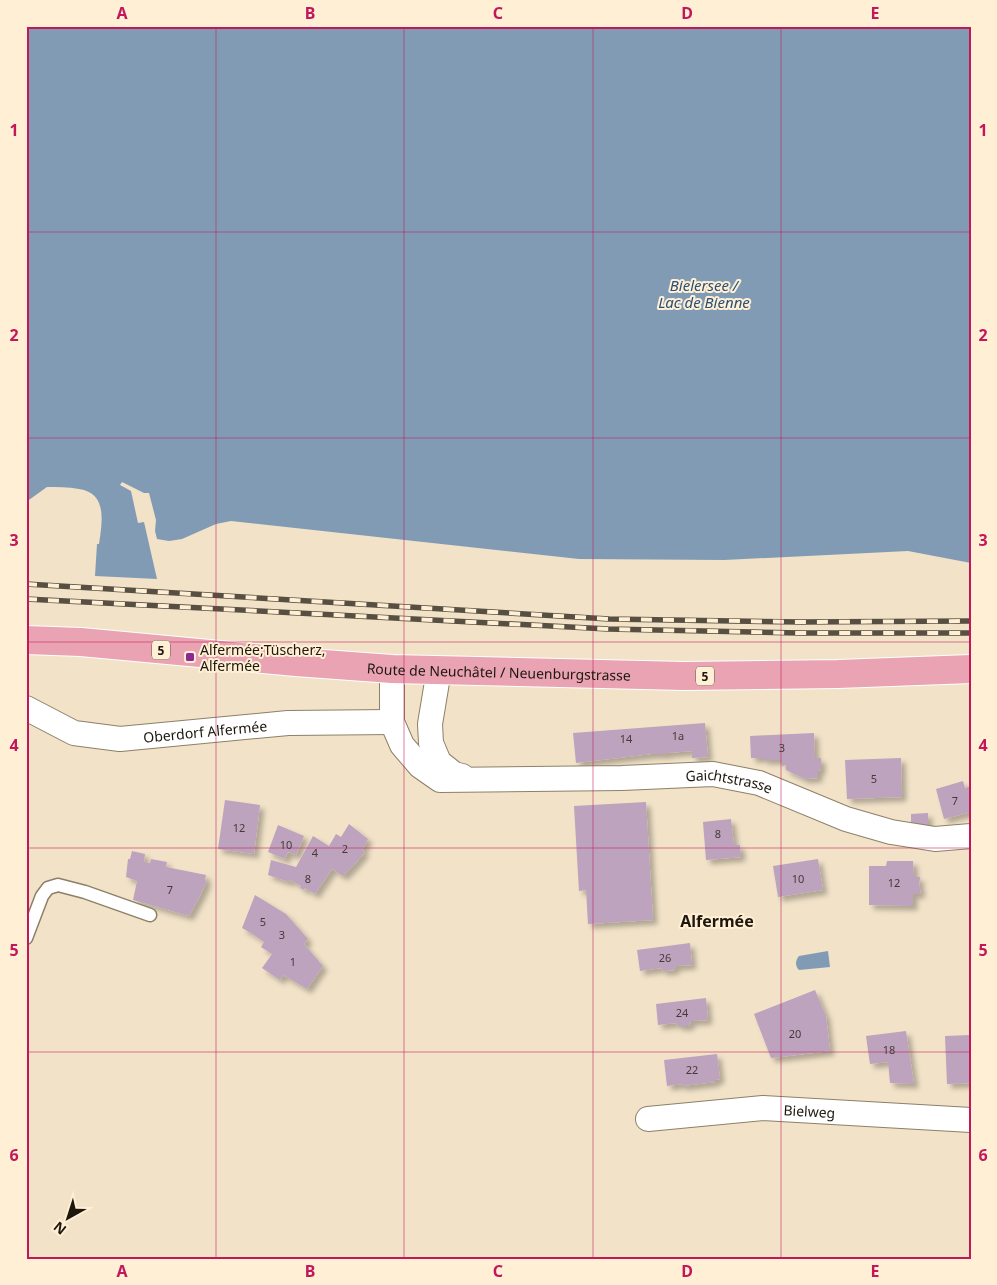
<svg xmlns="http://www.w3.org/2000/svg" width="997" height="1285" font-family="'Noto Sans',sans-serif">
	<style>
		.water { fill: #829bb4 }
		.building { fill: #bda3bd; filter: url(#shadow) }
		.lines { fill: none; stroke-linecap: round; stroke-linejoin: round }
		.service-casing { stroke: #8d8068; stroke-width: 15 }
		.minor-casing { stroke: #8d8068; stroke-width: 26 }
		.primary-casing { stroke: #fff; stroke-width: 30 }
		.service { stroke: #fff; stroke-width: 12 }
		.minor { stroke: #fff; stroke-width: 24 }
		.primary { stroke: #e9a3b2; stroke-width: 28 }
		.rail-casing { stroke: #574f41; stroke-width: 5.5 }
		.rail { stroke: #ffefd5; stroke-width: 4; stroke-dasharray: 11; stroke-linecap: butt }
		.grid { fill: none; stroke: #c2185b; stroke-width: 1; stroke-opacity: 0.55 }
		.poi-dot { fill: #8b2991; stroke: #ffefd5; stroke-width: 2 }
		.labels { text-anchor: middle; dominant-baseline: central; stroke-width: 4; stroke-linejoin: round; paint-order: stroke }
		.number-label { font-size: 11px; fill: #453a3a }
		.shield { fill: #ffefd5; stroke: #61584a; stroke-width: 1 }
		.shield-label { font-size: 12px; font-weight: bold; fill: #1d170e }
		.poi-label { font-size: 14px; fill: #1d170e; stroke: #ffefd5; text-anchor: start }
		.street-label { font-size: 14px; fill: #1d170e; stroke: #ffefd5 }
		.water-label { font-size: 15px; font-style: italic; fill: #284f75; stroke: #ffefd5 }
		.quarter-label { font-size: 16px; font-weight: bold; fill: #1d170e; stroke: #ffefd5 }
		.neatline { fill: none; stroke: #c2185b; stroke-width: 2 }
		.grid-label { font-size: 16px; text-anchor: middle; font-weight: bold; fill: #c2185b }
	</style>
	<defs>
		<filter id="shadow"><feDropShadow dx="4.5" dy="4.5" stdDeviation="2.5" flood-color="#0004"/></filter>
	</defs>
	<rect width="100%" height="100%" fill="#f1e2c8"/>
	<!-- water -->
	<g class="water">
		<path d="M26 26H971V563L908 551 724 560 579 559 231 521 216 524 182 539 169 541 157 539 155 531 156 520 149 493H144L122 482 120 485 131 491 138 523 144 522 157 579 95 576 97 544H99C102 523 108 493 79 489 68 487 57 487 47 487L26 502Z"/>
		<path d="M828 951 830 967 799 970C795 966 795 961 799 956Z"/>
	</g>
	<!-- building -->
	<g class="building">
		<polygon points="705,723 708,757 692,758 692,751 667,753 667,754 651,754 576,763 573,733"/>
		<polygon points="814,733 815,758 821,758 821,770 818,771 818,778 805,779 786,770 786,765 782,766 782,760 764,760 764,758 751,758 750,736"/>
		<polygon points="901,758 902,797 847,799 845,760"/>
		<polygon points="963,781 965,788 971,786 971,812 944,819 936,789"/>
		<polygon points="225,800 260,805 254,854 218,849"/>
		<polygon points="646,802 653,920 588,924 586,890 579,891 574,806"/>
		<polygon points="928,813 928,827 911,827 911,814"/>
		<polygon points="731,819 734,845 740,845 741,857 706,860 703,822"/>
		<polygon points="349,824 368,839 362,850 365,852 353,866 343,876 332,869 315,894 305,888 304,890 300,888 301,886 290,880 289,882 268,875 271,860 296,867 313,836 329,846 336,834 341,837"/>
		<polygon points="278,825 304,836 296,855 288,852 285,859 268,852"/>
		<polygon points="132,851 145,854 144,862 150,863 151,859 167,862 166,867 206,875 205,880 207,881 200,896 189,916 133,900 137,881 126,877 128,859 130,859"/>
		<polygon points="818,859 823,890 778,897 773,866"/>
		<polygon points="887,861 913,861 914,877 920,877 919,887 921,887 920,894 913,894 913,906 869,905 869,866 886,866"/>
		<polygon points="255,895 286,914 308,939 304,944 323,966 307,989 283,975 280,980 262,968 272,954 261,947 264,942 251,933 242,928"/>
		<polygon points="690,943 692,965 676,966 674,970 665,971 663,971 661,968 640,971 637,950"/>
		<polygon points="815,990 826,1016 830,1051 771,1058 754,1014"/>
		<polygon points="706,998 708,1020 691,1021 689,1026 678,1026 676,1023 658,1025 656,1004"/>
		<polygon points="906,1031 914,1084 890,1083 888,1062 870,1064 866,1036"/>
		<polygon points="971,1035 971,1083 947,1084 945,1036"/>
		<polygon points="717,1054 720,1079 715,1080 715,1082 682,1086 682,1084 667,1086 664,1060"/>
	</g>
	<g class="lines">
		<!-- service casing -->
		<g class="service-casing">
			<polyline id="service" points="26,938 42,896 48,888 58,885 85,892 150,915"/>
		</g>
		<!-- minor casing -->
		<g class="minor-casing">
			<g id="minor">
				<path id="s1" d="M392 669V722L402 745 420 766 440 780 622 778 713 774 759 783 846 819 891 832 935 839 971 836"/>
				<polyline points="439,670 430,724 431,743 439,762 454,774 462,776"/>
				<path id="s2" d="M26 708 74 733 120 739 288 723 392 722"/>
				<path id="s3" d="M648 1119 763 1108 971 1120"/>
			</g>
		</g>
		<!-- primary casing -->
		<g class="primary-casing">
			<g id="primary">
				<path id="s4" d="M26 640 81 642 296 662 392 669 684 676 838 674 971 669"/>
			</g>
		</g>
		<!-- service -->
		<use href="#service" class="service"/>
		<!-- minor -->
		<use href="#minor" class="minor"/>
		<!-- primary -->
		<use href="#primary" class="primary"/>
		<!-- rail casing -->
		<g class="rail-casing">
			<g id="rail">
				<polyline points="26,584 609,619 801,622 971,621"/>
				<polyline points="26,599 608,629 800,633 971,633"/>
			</g>
		</g>
		<!-- rail -->
		<use href="#rail" class="rail"/>
	</g>
	<!-- grid -->
	<path class="grid" d="M216 26V1259M404 26V1259M593 26V1259M781 26V1259M26 232H971M26 438H971M26 642H971M26 848H971M26 1052H971"/>
	<!-- markers -->
	<rect class="poi-dot" x="185" y="652" width="10" height="10" rx="2.5"/>
	<g class="labels">
		<!-- number labels -->
		<g class="number-label">
			<text x="678" y="735">1a</text>
			<text x="626" y="738">14</text>
			<text x="782" y="747">3</text>
			<text x="874" y="778">5</text>
			<text x="955" y="800">7</text>
			<text x="239" y="827">12</text>
			<text x="718" y="833">8</text>
			<text x="286" y="844">10</text>
			<text x="345" y="848">2</text>
			<text x="315" y="852">4</text>
			<text x="308" y="878">8</text>
			<text x="798" y="878">10</text>
			<text x="894" y="882">12</text>
			<text x="170" y="889">7</text>
			<text x="263" y="921">5</text>
			<text x="282" y="934">3</text>
			<text x="665" y="957">26</text>
			<text x="293" y="961">1</text>
			<text x="682" y="1012">24</text>
			<text x="795" y="1033">20</text>
			<text x="889" y="1049">18</text>
			<text x="692" y="1069">22</text>
		</g>
		<!-- shield labels -->
		<g class="shield">
			<rect x="152" y="640.5" width="18" height="19" rx="4"/>
			<rect x="696" y="666.5" width="18" height="19" rx="4"/>
		</g>
		<g class="shield-label">
			<text x="161" y="650">5</text>
			<text x="705" y="676">5</text>
		</g>
		<!-- poi labels -->
		<g class="poi-label">
			<text x="200" y="649">Alfermée;Tüscherz,<tspan x="200" dy="16">Alfermée</tspan></text>
		</g>
		<!-- street labels -->
		<g class="street-label">
			<text stroke="none"><textPath href="#s4" startOffset="474">Route de Neuchâtel / Neuenburgstrasse</textPath></text>
			<text stroke="none"><textPath href="#s2" startOffset="186">Oberdorf Alfermée</textPath></text>
			<text stroke="none"><textPath href="#s1" startOffset="420">Gaichtstrasse</textPath></text>
			<text stroke="none"><textPath href="#s3" startOffset="162">Bielweg</textPath></text>
		</g>
		<!-- water labels -->
		<g class="water-label">
			<text x="704" y="285">Bielersee /<tspan x="704" dy="17">Lac de Bienne</tspan></text>
		</g>
		<!-- quarter labels -->
		<g class="quarter-label">
			<text x="717" y="921">Alfermée</text>
		</g>
	</g>
	<!-- border -->
	<rect width="997" height="1285" fill="none" stroke="#ffefd5" stroke-width="55"/>
	<!-- north arrow -->
	<g transform="translate(68 1218) rotate(219)" stroke="#ffefd5" stroke-width="4" paint-order="stroke">
	<path d="M0-4L9 19L0 12L-9 19Z" fill="#1d170e"/>
	<text y="-8" font-size="14" font-weight="bold" text-anchor="middle" fill="#1d170e">N</text>
	</g>
	<rect x="28" y="28" width="942" height="1230" class="neatline"/>
	<g class="grid-label">
		<text x="122" y="19">A</text>
		<text x="310" y="19">B</text>
		<text x="498" y="19">C</text>
		<text x="687" y="19">D</text>
		<text x="875" y="19">E</text>
		<text x="14" y="136">1</text>
		<text x="983" y="136">1</text>
		<text x="14" y="341">2</text>
		<text x="983" y="341">2</text>
		<text x="14" y="546">3</text>
		<text x="983" y="546">3</text>
		<text x="14" y="751">4</text>
		<text x="983" y="751">4</text>
		<text x="14" y="956">5</text>
		<text x="983" y="956">5</text>
		<text x="14" y="1161">6</text>
		<text x="983" y="1161">6</text>
		<text x="122" y="1277">A</text>
		<text x="310" y="1277">B</text>
		<text x="498" y="1277">C</text>
		<text x="687" y="1277">D</text>
		<text x="875" y="1277">E</text>
	</g>
</svg>
